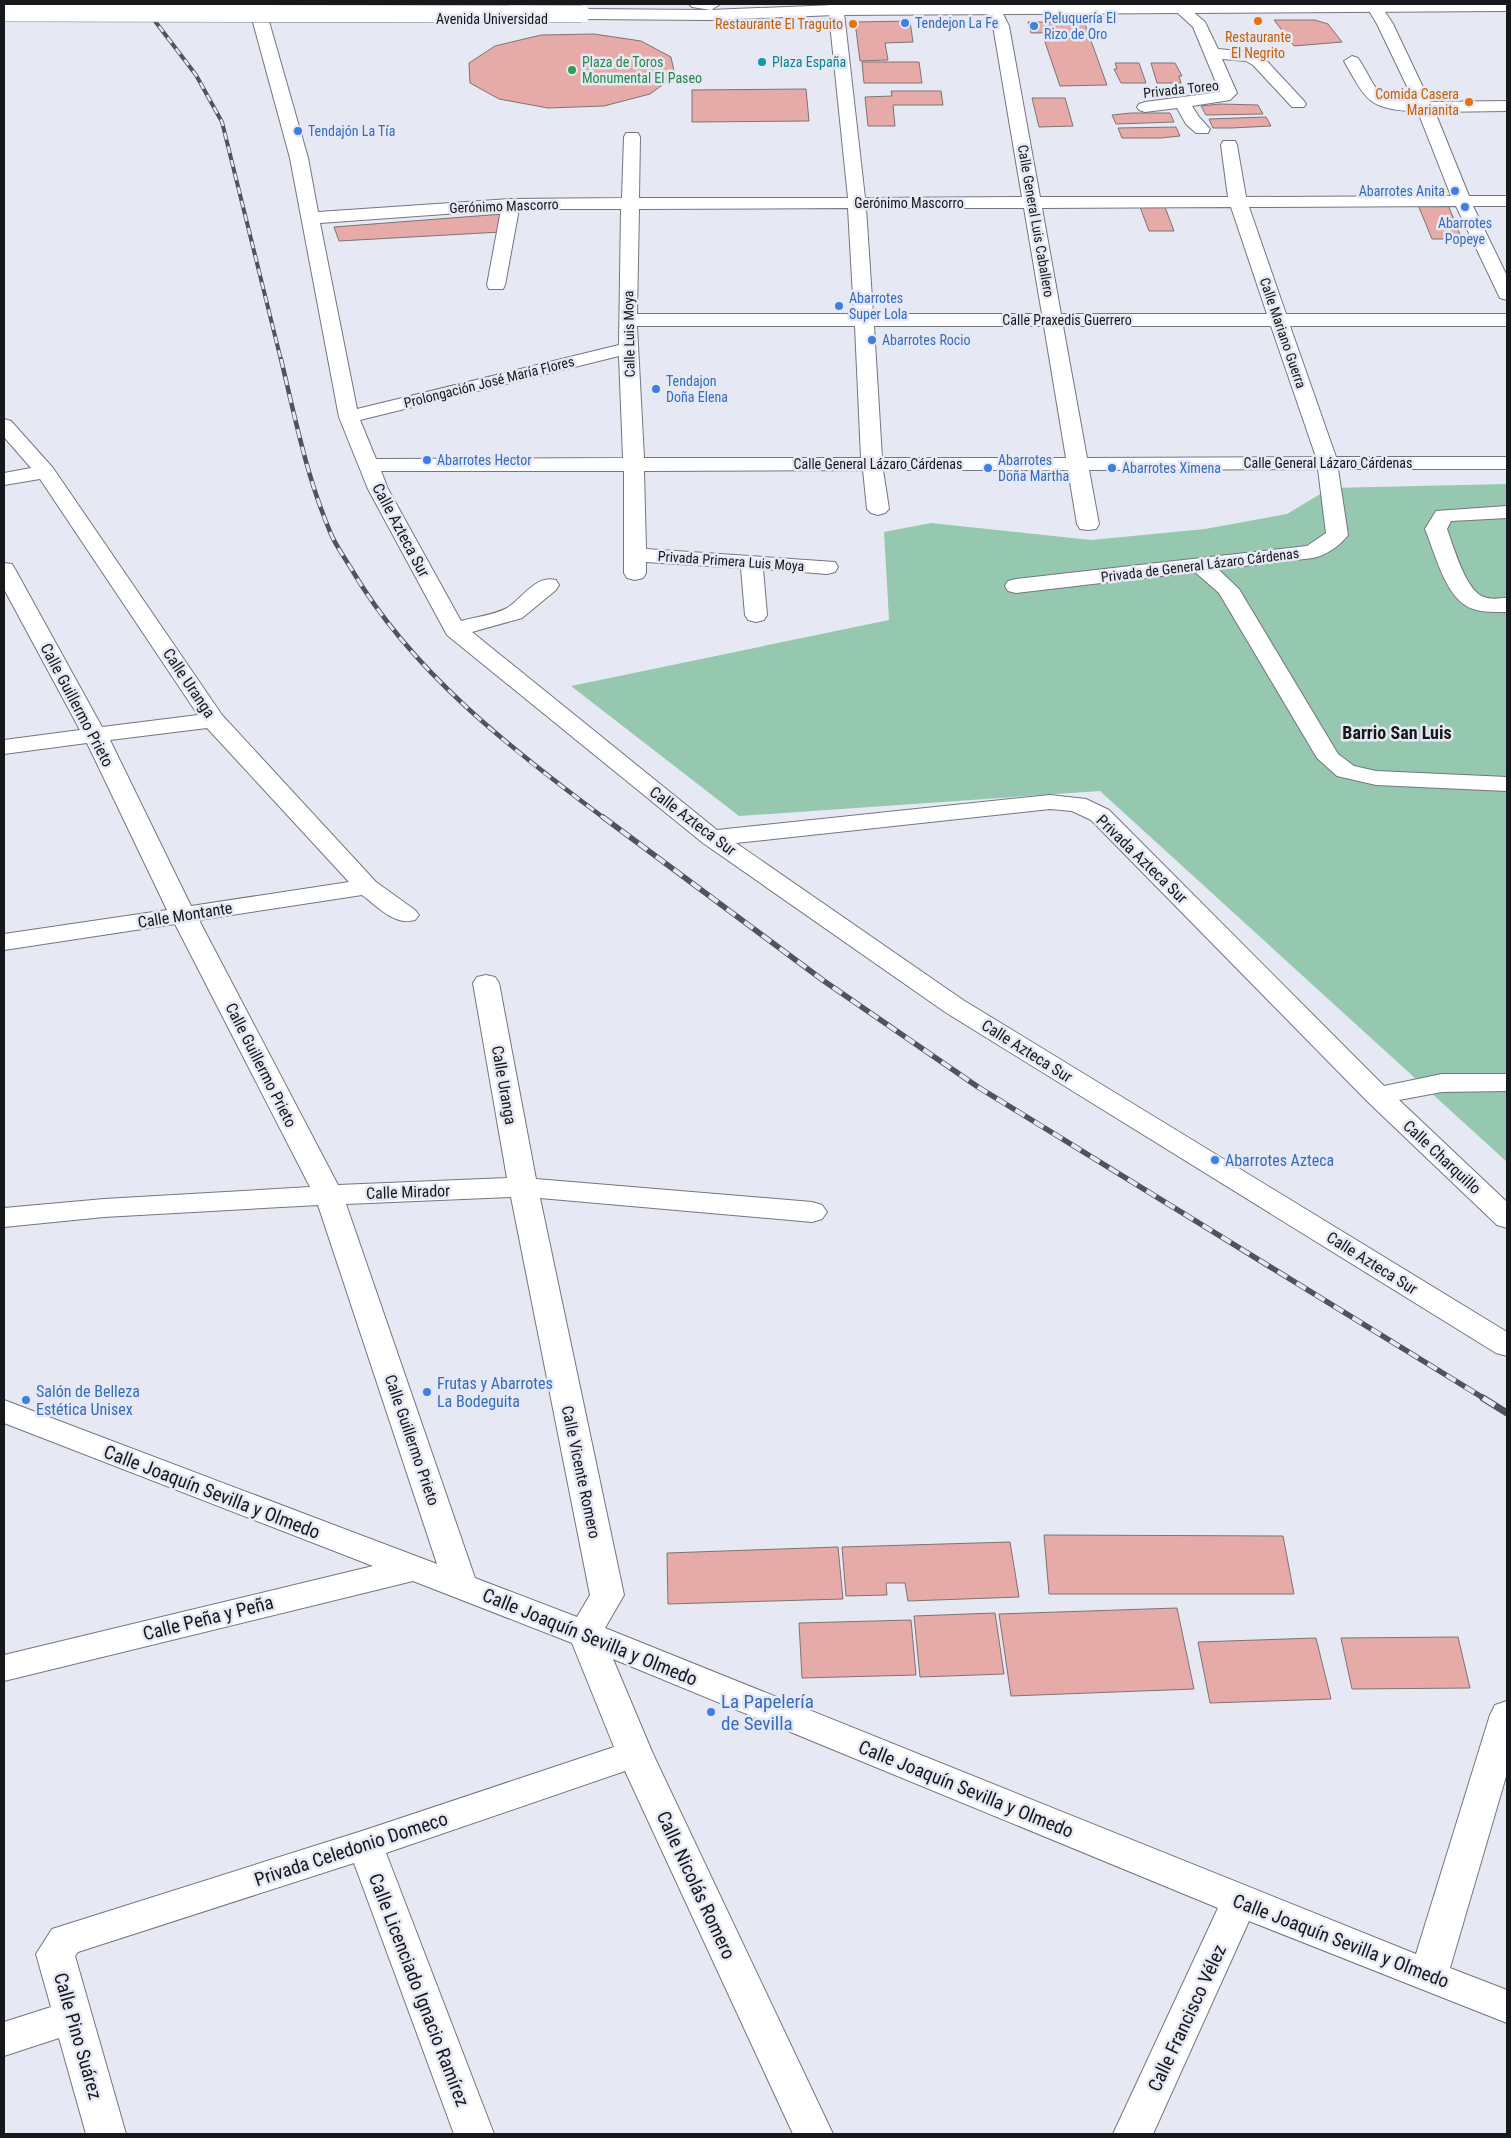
<svg xmlns="http://www.w3.org/2000/svg" width="1511" height="2138" font-family="'Roboto Condensed',sans-serif">
	<style>
		.green { fill: #95c8ae }
		.building { fill: #e6aba8; stroke: #7e7372 }
		.lines { fill: none; stroke-linecap: round; stroke-linejoin: round }
		.minor-casing { stroke: #74767f; stroke-width: 2 }
		.major-casing { stroke: #74767f; stroke-width: 2 }
		.minor { fill: #fff; fill-rule: evenodd }
		.major { fill: #fff; fill-rule: evenodd }
		.rail-far3-casing { stroke: #525358; stroke-width: 4 }
		.rail-far2-casing { stroke: #525358; stroke-width: 4.5 }
		.rail-far1-casing { stroke: #525358; stroke-width: 5.5 }
		.rail-casing { stroke: #525358; stroke-width: 7 }
		.rail-far3 { stroke: #e6e9f3; stroke-width: 2.5; stroke-dasharray: 7; stroke-linecap: butt }
		.rail-far2 { stroke: #e6e9f3; stroke-width: 3; stroke-dasharray: 9; stroke-linecap: butt }
		.rail-far1 { stroke: #e6e9f3; stroke-width: 4; stroke-dasharray: 11; stroke-linecap: butt }
		.rail { stroke: #e6e9f3; stroke-width: 5; stroke-dasharray: 14; stroke-linecap: butt }
		.major-bridge-casing { stroke: #74767f; stroke-width: 18; stroke-linecap: butt }
		.major-bridge { stroke: #fff; stroke-width: 17 }
		.food-dot { fill: #e8710a; stroke: #e6e9f3; stroke-width: 2 }
		.shop-dot { fill: #3f7fe0; stroke: #e6e9f3; stroke-width: 2 }
		.culture-dot { fill: #0f9aa8; stroke: #e6e9f3; stroke-width: 2 }
		.leisure-dot { fill: #2e9e5b; stroke: #e6e9f3; stroke-width: 2 }
		.labels { text-anchor: middle; dominant-baseline: central; stroke-width: 5; stroke-linejoin: round; paint-order: stroke }
		.far-shop-label { font-size: 14px; fill: #366cbe; stroke: #e6e9f3; text-anchor: start }
		.far-street-label { font-size: 14px; fill: #17181b; stroke: #e6e9f3 }
		.far-food-label { font-size: 14px; fill: #c56008; stroke: #e6e9f3; text-anchor: end }
		.far-leisure-label { font-size: 14px; fill: #27864d; stroke: #e6e9f3; text-anchor: start }
		.far-culture-label { font-size: 14px; fill: #0d838f; stroke: #e6e9f3; text-anchor: start }
		.street-label { font-size: 16px; fill: #17181b; stroke: #e6e9f3 }
		.shop-label { font-size: 16px; fill: #366cbe; stroke: #e6e9f3; text-anchor: start }
		.neighbourhood-label { font-size: 18px; font-weight: bold; fill: #17181b; stroke: #e6e9f3 }
		.near-street-label { font-size: 19px; fill: #17181b; stroke: #e6e9f3 }
		.near-shop-label { font-size: 19px; fill: #366cbe; stroke: #e6e9f3; text-anchor: start }
	</style>
	<rect width="100%" height="100%" fill="#e6e9f3"/>
	<!-- green -->
	<polygon class="green" points="1507,484 1507,1162 1100,791 739,816 571,686 889,620 884,532 931,523 1091,540 1205,529 1287,514 1330,488"/>
	<!-- building -->
	<g class="building">
		<polygon points="1274,20 1315,20 1328,24 1342,42 1294,46"/>
		<polygon points="910,21 913,42 885,43 888,60 860,61 855,22"/>
		<polygon points="1028,22 1084,22 1088,32 1031,33"/>
		<polygon points="594,34 641,41 671,57 675,76 650,94 604,106 548,108 499,99 470,83 469,63 495,46 541,35"/>
		<polygon points="1090,38 1107,85 1060,86 1044,39"/>
		<polygon points="862,62 919,62 922,83 864,83"/>
		<polygon points="1115,63 1139,63 1146,83 1121,83 1114,69 1117,69"/>
		<polygon points="1151,63 1175,63 1182,76 1179,76 1181,83 1157,83"/>
		<polygon points="806,89 809,121 692,122 692,90"/>
		<polygon points="891,91 941,91 943,105 893,105 895,126 868,126 865,97 892,96"/>
		<polygon points="1032,98 1065,98 1073,126 1039,127"/>
		<polygon points="1220,104 1258,105 1263,114 1206,115 1201,106"/>
		<polygon points="1131,113 1170,113 1174,122 1116,124 1112,115"/>
		<polygon points="1266,117 1271,126 1232,128 1213,128 1209,119"/>
		<polygon points="1176,127 1180,136 1161,138 1122,138 1118,128"/>
		<polygon points="1418,205 1448,205 1462,239 1432,239"/>
		<polygon points="1140,207 1165,207 1174,231 1149,231"/>
		<polygon points="503,214 501,232 339,241 334,227"/>
		<polygon points="1044,1535 1283,1536 1294,1594 1049,1594"/>
		<polygon points="1010,1542 1019,1597 908,1601 905,1583 886,1583 887,1595 846,1596 842,1547"/>
		<polygon points="838,1547 843,1599 668,1604 667,1553"/>
		<polygon points="1177,1608 1194,1689 1011,1696 999,1614"/>
		<polygon points="995,1613 1004,1674 920,1677 914,1616"/>
		<polygon points="911,1620 916,1675 802,1678 799,1623"/>
		<polygon points="1458,1637 1470,1688 1352,1689 1341,1638"/>
		<polygon points="1316,1638 1331,1699 1210,1703 1198,1642"/>
	</g>
	<g class="lines">
		<!-- minor casing -->
		<g class="minor-casing">
			<g id="minor">
				<path d="M248 4H264L308 158 318 212 511 199 622 198 624 137 626 133H638L640 137 639 198H848L828 4H843L865 198 1022 197 993 26 984 4H998L1009 26 1040 197H1228L1221 145 1223 141H1235L1237 145 1246 197 1451 196 1418 112C1368 108 1368 103 1344 61L1352 56 1358 58C1378 88 1372 99 1414 101L1377 24 1365 4H1380L1393 24 1430 102 1507 101V111L1435 112 1469 196H1507V206H1473L1507 276V300L1500 298 1498 294 1456 206 1249 207 1286 314H1507V326H1290L1336 457H1507V469H1338L1348 535C1341 545 1325 556 1313 558L1218 569 1239 589 1338 754 1354 766 1376 771 1507 777V791L1376 785 1337 776 1317 758 1219 593 1195 572 1016 593 1008 591 1005 586 1008 581 1016 579 1307 546 1326 533 1318 469 1089 470 1099 524 1096 529 1088 530 1080 529 1077 524 1068 470H883L889 509 885 513 878 515 871 513 867 509 863 470 644 471 646 549 835 562 838 567 835 572 827 574 763 569 767 615 764 620 756 622 748 620 745 615 741 568 646 562V573L643 578 635 580 627 578 624 573V471H381L388 489 461 621C475 617 494 615 507 608 523 598 535 575 556 580L559 585 556 590 522 618 472 632 717 830 1050 795 1086 799 1109 810 1384 1086 1442 1074H1507V1091L1442 1092 1399 1100 1507 1202V1228L1497 1225 1368 1102 1091 820 1072 811 1050 809 736 843 963 1000 1507 1332V1356L1496 1353 945 1012 703 843 447 635 368 489 339 417 290 158ZM1231 207 1267 314H1061L1042 208ZM848 208 854 314H637L639 209ZM866 208H1024L1042 314H873ZM519 209H621L619 345 357 409 320 223 501 210 487 285 489 289H503L505 285ZM637 326H855L861 458H644ZM874 326H1044L1066 458H882ZM1063 326H1271L1316 457 1087 458ZM619 356 623 458 376 459 360 420Z"/>
				<polygon points="689,4 718,4 719,5 711,10 692,7"/>
				<polygon points="1168,4 1184,4 1205,22 1218,49 1250,52 1265,59 1304,101 1306,104 1304,107 1292,107 1253,65 1246,61 1222,59 1237,93 1230,100 1192,106 1199,117 1210,129 1208,133 1196,133 1186,124 1177,108 1145,112 1139,110 1137,107 1139,104 1145,102 1220,92 1193,27"/>
				<path d="M4 419 11 421 53 468 222 715 376 882 415 910 419 915 415 920C395 926 378 907 362 895L199 920 338 1185 507 1178 473 983 477 977 486 975 495 977 499 983 536 1179 812 1202 822 1205 827 1212 822 1219 812 1222 540 1198 624 1595 605 1628 1416 1954 1490 1715 1495 1705 1507 1701V1773L1450 1968 1507 1990V2023L1249 1921 1153 2134H1113L1218 1908 613 1659 653 1754 833 2134H793L625 1771 386 1853 494 2134H454L354 1863 78 1952 75 1956 126 2134H86L59 2038 4 2056V2022L51 2007 36 1954 52 1929 365 1830 614 1747 572 1643 413 1581 4 1681V1655L373 1566 4 1423V1400L437 1564 318 1205 104 1217 4 1227V1208L104 1199 310 1187 175 924 4 950V934L167 910 87 743 4 754V740L80 730 4 589V563L12 564 15 569 102 727 198 715 40 479 4 485V473L31 468 4 437ZM207 728 349 882 191 906 110 740ZM511 1197 590 1595 577 1617 475 1578 346 1204Z"/>
				<path d="M1507 506V518L1451 521 1447 529C1453 545 1466 592 1484 597 1491 600 1500 598 1507 598V612C1494 612 1476 613 1465 605 1444 592 1434 550 1425 529L1436 511Z"/>
			</g>
		</g>
		<!-- major casing -->
		<g class="major-casing">
			<polygon id="major" points="1113,4 1507,4 1507,11 835,15 710,20 582,19 574,14 582,9 710,10 835,5"/>
		</g>
		<!-- minor -->
		<use href="#minor" class="minor"/>
		<!-- major -->
		<use href="#major" class="major"/>
		<!-- rail-far3 casing -->
		<g class="rail-far3-casing">
			<polyline id="rail-far3" points="142,4 196,75 222,122 281,360"/>
		</g>
		<!-- rail-far2 casing -->
		<g class="rail-far2-casing">
			<path id="rail-far2" d="M281 359C295 418 307 478 331 534 336 546 345 558 352 570 412 672 510 748 604 818"/>
		</g>
		<!-- rail-far1 casing -->
		<g class="rail-far1-casing">
			<polyline id="rail-far1" points="603,817 824,981 978,1087 1485,1399"/>
		</g>
		<!-- rail casing -->
		<g class="rail-casing">
			<polyline id="rail" points="1483,1398 1507,1413"/>
		</g>
		<!-- rail-far3 -->
		<use href="#rail-far3" class="rail-far3"/>
		<!-- rail-far2 -->
		<use href="#rail-far2" class="rail-far2"/>
		<!-- rail-far1 -->
		<use href="#rail-far1" class="rail-far1"/>
		<!-- rail -->
		<use href="#rail" class="rail"/>
		<!-- major-bridge casing -->
		<g class="major-bridge-casing">
			<polyline id="major-bridge" points="4,13 582,14"/>
		</g>
		<!-- major-bridge -->
		<use href="#major-bridge" class="major-bridge"/>
	</g>
	<!-- markers -->
	<g class="food-dot">
		<circle cx="1258" cy="21" r="5"/>
		<circle cx="853" cy="24" r="5"/>
		<circle cx="1469" cy="102" r="5"/>
	</g>
	<g class="shop-dot">
		<circle cx="905" cy="23" r="5"/>
		<circle cx="1034" cy="26" r="5"/>
		<circle cx="298" cy="131" r="5"/>
		<circle cx="1455" cy="191" r="5"/>
		<circle cx="1465" cy="207" r="5"/>
		<circle cx="839" cy="306" r="5"/>
		<circle cx="872" cy="340" r="5"/>
		<circle cx="656" cy="389" r="5"/>
		<circle cx="427" cy="460" r="5"/>
		<circle cx="988" cy="468" r="5"/>
		<circle cx="1112" cy="468" r="5"/>
		<circle cx="1215" cy="1160" r="5"/>
		<circle cx="427" cy="1392" r="5"/>
		<circle cx="26" cy="1400" r="5"/>
		<circle cx="711" cy="1712" r="5"/>
	</g>
	<circle class="culture-dot" cx="762" cy="62" r="5"/>
	<circle class="leisure-dot" cx="572" cy="70" r="5"/>
	<g class="labels">
		<!-- far-shop labels -->
		<g class="far-shop-label">
			<text x="1044" y="18">Peluquería El<tspan x="1044" dy="16">Rizo de Oro</tspan></text>
			<text x="915" y="23">Tendejon La Fe</text>
			<text x="308" y="131">Tendajón La Tía</text>
			<text x="1445" y="191" text-anchor="end">Abarrotes Anita</text>
			<text x="1465" y="223" text-anchor="middle">Abarrotes<tspan x="1465" dy="16">Popeye</tspan></text>
			<text x="849" y="298">Abarrotes<tspan x="849" dy="16">Super Lola</tspan></text>
			<text x="882" y="340">Abarrotes Rocio</text>
			<text x="666" y="381">Tendajon<tspan x="666" dy="16">Doña Elena</tspan></text>
			<text x="437" y="460">Abarrotes Hector</text>
			<text x="998" y="460">Abarrotes<tspan x="998" dy="16">Doña Martha</tspan></text>
			<text x="1122" y="468">Abarrotes Ximena</text>
		</g>
		<!-- far-street labels -->
		<g class="far-street-label">
			<text x="492" y="19">Avenida Universidad</text>
			<text transform="translate(1181 89) rotate(-6)">Privada Toreo</text>
			<text x="909" y="203">Gerónimo Mascorro</text>
			<text transform="translate(504 206) rotate(-2)">Gerónimo Mascorro</text>
			<text transform="translate(1036 221) rotate(80)">Calle General Luis Caballero</text>
			<text x="1067" y="320">Calle Praxedis Guerrero</text>
			<text transform="translate(1283 333) rotate(71)">Calle Mariano Guerra</text>
			<text transform="translate(629 334) rotate(-91)">Calle Luis Moya</text>
			<text transform="translate(489 382) rotate(-14)">Prolongación José María Flores</text>
			<text x="1328" y="463">Calle General Lázaro Cárdenas</text>
			<text x="878" y="464">Calle General Lázaro Cárdenas</text>
			<text transform="translate(731 561) rotate(4)">Privada Primera Luis Moya</text>
			<text transform="translate(1200 565) rotate(-7)">Privada de General Lázaro Cárdenas</text>
		</g>
		<!-- far-food labels -->
		<g class="far-food-label">
			<text x="843" y="24">Restaurante El Traguito</text>
			<text x="1258" y="37" text-anchor="middle">Restaurante<tspan x="1258" dy="16">El Negrito</tspan></text>
			<text x="1459" y="94">Comida Casera<tspan x="1459" dy="16">Marianita</tspan></text>
		</g>
		<!-- far-leisure labels -->
		<g class="far-leisure-label">
			<text x="582" y="62">Plaza de Toros<tspan x="582" dy="16">Monumental El Paseo</tspan></text>
		</g>
		<!-- far-culture labels -->
		<g class="far-culture-label">
			<text x="772" y="62">Plaza España</text>
		</g>
		<!-- street labels -->
		<g class="street-label">
			<text transform="translate(401 530) rotate(62)">Calle Azteca Sur</text>
			<text transform="translate(189 683) rotate(56)">Calle Uranga</text>
			<text transform="translate(77 705) rotate(62)">Calle Guillermo Prieto</text>
			<text transform="translate(693 821) rotate(37)">Calle Azteca Sur</text>
			<text transform="translate(1142 859) rotate(44)">Privada Azteca Sur</text>
			<text transform="translate(185 915) rotate(-9)">Calle Montante</text>
			<text transform="translate(1027 1051) rotate(32)">Calle Azteca Sur</text>
			<text transform="translate(261 1065) rotate(63)">Calle Guillermo Prieto</text>
			<text transform="translate(504 1085) rotate(80)">Calle Uranga</text>
			<text transform="translate(1442 1157) rotate(43)">Calle Charquillo</text>
			<text transform="translate(408 1192) rotate(-2)">Calle Mirador</text>
			<text transform="translate(1372 1263) rotate(32)">Calle Azteca Sur</text>
			<text transform="translate(412 1440) rotate(71)">Calle Guillermo Prieto</text>
			<text transform="translate(581 1472) rotate(78)">Calle Vicente Romero</text>
		</g>
		<!-- shop labels -->
		<g class="shop-label">
			<text x="1225" y="1160">Abarrotes Azteca</text>
			<text x="437" y="1383">Frutas y Abarrotes<tspan x="437" dy="18">La Bodeguita</tspan></text>
			<text x="36" y="1391">Salón de Belleza<tspan x="36" dy="18">Estética Unisex</tspan></text>
		</g>
		<!-- neighbourhood labels -->
		<g class="neighbourhood-label">
			<text x="1397" y="732">Barrio San Luis</text>
		</g>
		<!-- near-street labels -->
		<g class="near-street-label">
			<text transform="translate(212 1492) rotate(21)">Calle Joaquín Sevilla y Olmedo</text>
			<text transform="translate(208 1618) rotate(-14)">Calle Peña y Peña</text>
			<text transform="translate(590 1637) rotate(22)">Calle Joaquín Sevilla y Olmedo</text>
			<text transform="translate(966 1789) rotate(22)">Calle Joaquín Sevilla y Olmedo</text>
			<text transform="translate(351 1849) rotate(-18)">Privada Celedonio Domeco</text>
			<text transform="translate(696 1885) rotate(65)">Calle Nicolás Romero</text>
			<text transform="translate(1341 1941) rotate(21)">Calle Joaquín Sevilla y Olmedo</text>
			<text transform="translate(419 1990) rotate(69)">Calle Licenciado Ignacio Ramírez</text>
			<text transform="translate(1187 2018) rotate(-65)">Calle Francisco Vélez</text>
			<text transform="translate(78 2036) rotate(74)">Calle Pino Suárez</text>
		</g>
		<!-- near-shop labels -->
		<g class="near-shop-label">
			<text x="721" y="1701">La Papelería<tspan x="721" dy="22">de Sevilla</tspan></text>
		</g>
	</g>
	<!-- border -->
	<rect width="1511" height="2138" fill="none" stroke="#17181b" stroke-width="10"/>
</svg>
